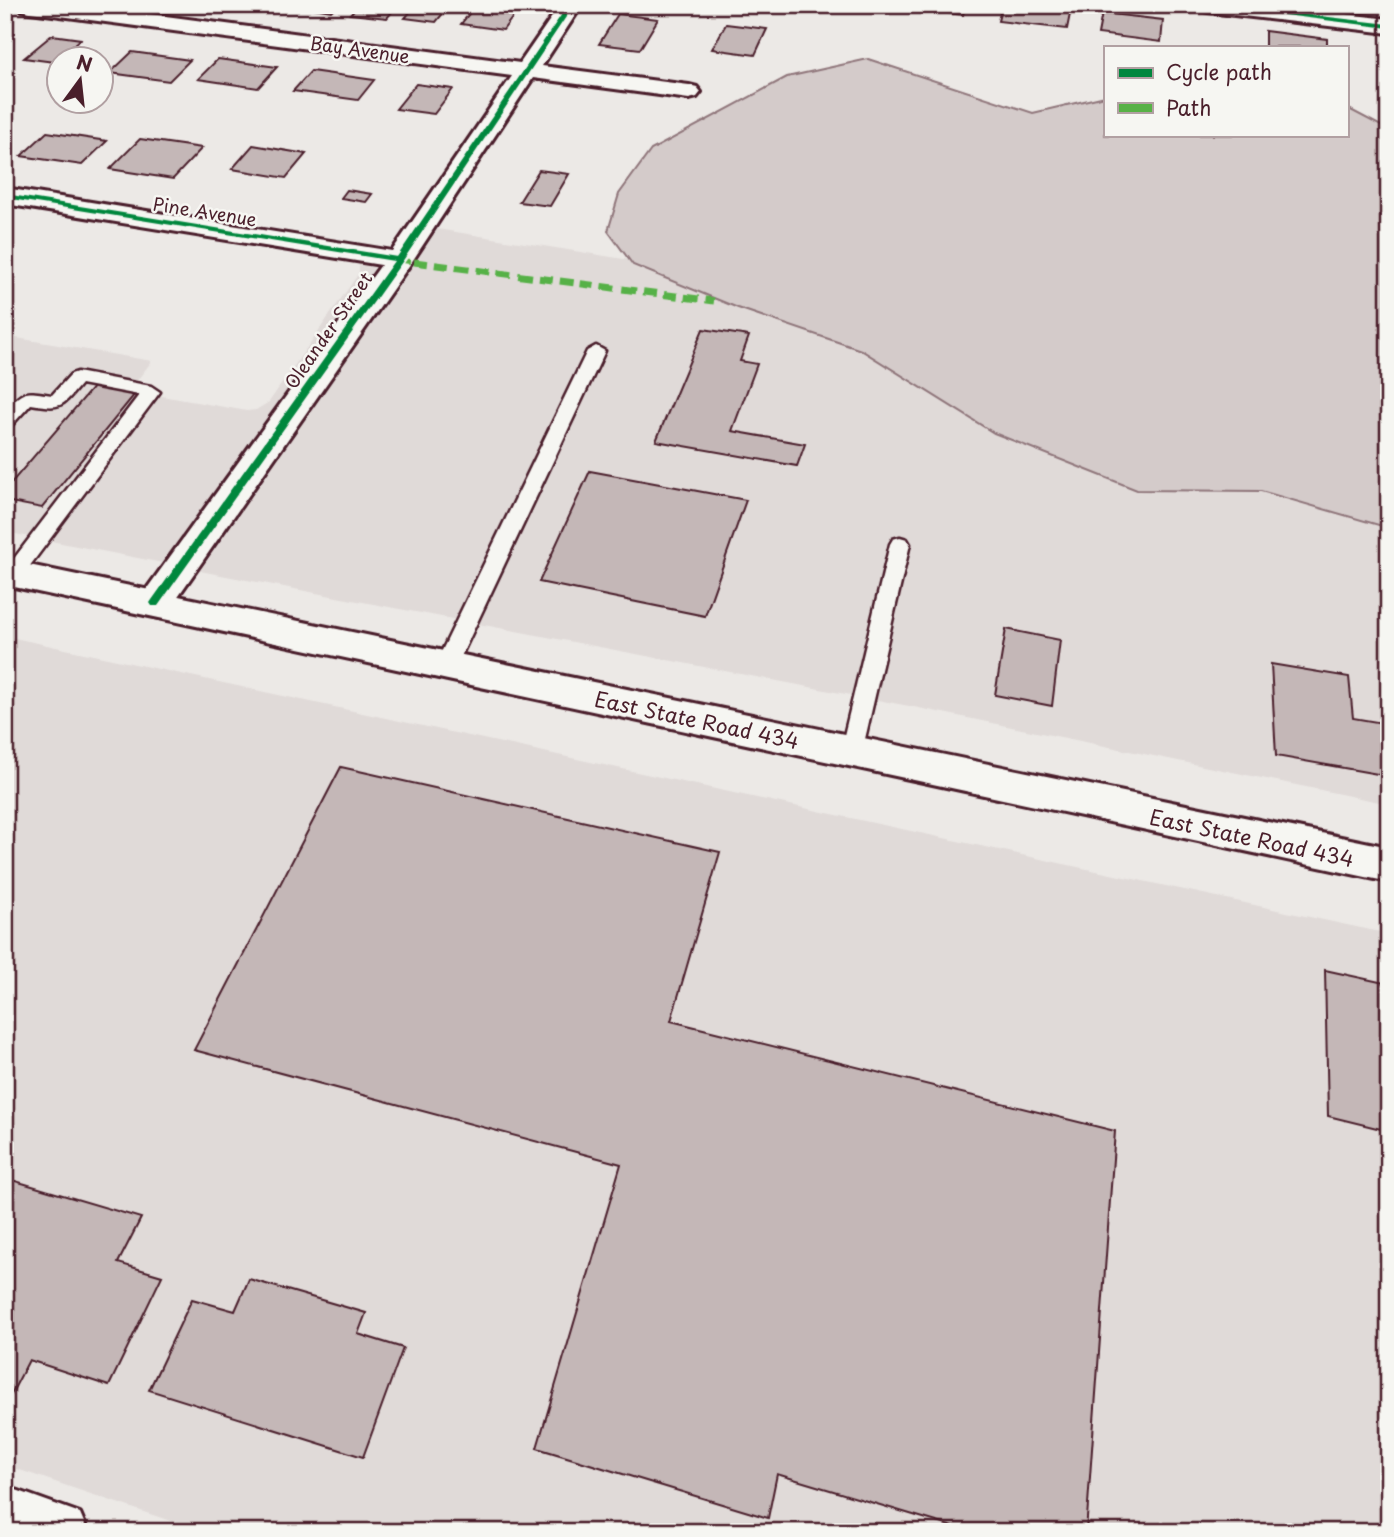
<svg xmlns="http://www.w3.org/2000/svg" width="1394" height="1537" font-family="'Playpen Sans',sans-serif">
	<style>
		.built { fill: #e0dad8 }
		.green { fill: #d4cbca; stroke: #8f757a; stroke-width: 2 }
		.building { fill: #c4b7b7; stroke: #4a1f2b; stroke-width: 2 }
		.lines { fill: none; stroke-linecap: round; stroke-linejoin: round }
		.lane-casing { stroke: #4a1f2b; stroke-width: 5 }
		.street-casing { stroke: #4a1f2b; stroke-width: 6 }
		.primary-casing { stroke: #4a1f2b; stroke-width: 6 }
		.lane { fill: #f6f6f2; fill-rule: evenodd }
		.street { fill: #f6f6f2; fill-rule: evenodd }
		.primary { fill: #f6f6f2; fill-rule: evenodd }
		.quiet-far1 { stroke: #57b146; stroke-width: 5; stroke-dasharray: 11 5; stroke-linecap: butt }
		.quiet { stroke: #57b146; stroke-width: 7; stroke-dasharray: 14 7; stroke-linecap: butt }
		.cycleway-casing { stroke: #f6f6f2; stroke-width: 5 }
		.cycleway { fill: #00873e; fill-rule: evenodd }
		.labels { text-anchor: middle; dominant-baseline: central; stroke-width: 5; stroke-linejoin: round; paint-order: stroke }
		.far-street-label { font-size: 18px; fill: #4a1f2b; stroke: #f6f6f2 }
		.street-label { font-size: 21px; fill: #4a1f2b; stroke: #f6f6f2 }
	</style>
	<rect width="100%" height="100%" fill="#ece9e6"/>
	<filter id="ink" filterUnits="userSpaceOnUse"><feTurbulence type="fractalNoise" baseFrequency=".0143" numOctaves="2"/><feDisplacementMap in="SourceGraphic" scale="14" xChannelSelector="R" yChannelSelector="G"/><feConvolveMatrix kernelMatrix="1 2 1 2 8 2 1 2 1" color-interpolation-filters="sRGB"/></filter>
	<g filter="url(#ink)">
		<!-- built -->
		<g class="built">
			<polygon points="437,229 630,260 634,265 738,308 861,350 994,433 1137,490 1261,491 1389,528 1389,804 909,706 200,571"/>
			<polygon points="359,265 376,268 163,563 5,532 5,336 152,361 135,383 139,392 247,411 256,410 269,402 359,273"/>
			<polygon points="5,636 1389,934 1389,1532 203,1532 5,1465"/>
		</g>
		<!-- green -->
		<polygon class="green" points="868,59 1033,113 1105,96 1105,135 1347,135 1347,108 1389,130 1389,528 1261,491 1137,490 994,433 861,350 738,308 633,265 608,231 619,194 651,150 787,77"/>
		<!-- building -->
		<g class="building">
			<polygon points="296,5 337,5 331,11"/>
			<polygon points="358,5 398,5 387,18 350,14"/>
			<polygon points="416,5 450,5 436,22 405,18"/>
			<polygon points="476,5 515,5 521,6 503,30 461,24"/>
			<polygon points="914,5 966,5 963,15 913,9"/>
			<polygon points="1002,5 1071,9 1067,29 998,21"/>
			<polygon points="1102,13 1163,20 1161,42 1098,34"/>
			<polygon points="618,14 658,19 640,49 599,44"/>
			<polygon points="726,24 767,29 755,55 712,49"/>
			<polygon points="1265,31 1327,39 1327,47 1265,47"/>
			<polygon points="52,35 81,39 54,62 24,58"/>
			<polygon points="132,52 190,60 169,81 110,73"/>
			<polygon points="218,59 277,67 258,88 198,79"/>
			<polygon points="311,71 374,80 358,100 293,91"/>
			<polygon points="416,84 453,89 434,114 396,109"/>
			<polygon points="47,132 107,141 82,165 21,156"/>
			<polygon points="140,139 202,148 173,179 110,169"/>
			<polygon points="253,145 306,154 286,178 232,169"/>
			<polygon points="539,170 569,174 550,206 519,202"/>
			<polygon points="347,190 372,194 366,202 341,198"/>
			<polygon points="703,329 749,336 740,361 757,364 732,431 805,444 797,466 656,441"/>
			<polygon points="94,386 135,394 42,508 5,501 5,490"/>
			<polygon points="590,471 746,500 705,616 539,582"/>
			<polygon points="1006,629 1060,640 1052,706 995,695"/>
			<polygon points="1271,664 1349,677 1353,718 1389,724 1389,776 1276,756"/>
			<polygon points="341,767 720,852 671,1021 1115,1131 1086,1532 970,1532 777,1474 768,1518 537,1448 621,1164 194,1050"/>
			<polygon points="1325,970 1389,984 1389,1131 1328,1116"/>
			<polygon points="5,1178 141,1218 118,1263 162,1276 109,1386 29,1360 5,1406"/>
			<polygon points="249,1279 366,1313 358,1334 403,1348 363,1457 149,1390 192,1299 235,1311"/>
		</g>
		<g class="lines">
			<!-- lane casing -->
			<g class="lane-casing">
				<g id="lane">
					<polygon points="596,346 605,351 457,665 454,671 446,673 438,671 435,665 587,351"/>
					<path d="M77 372 151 386 160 392 20 579 13 581 6 579V569L139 395 81 384C61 408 62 409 31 404L11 426 5 428V410C24 389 25 391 52 395L71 374Z"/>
					<polygon points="900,537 907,539 910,544 862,752 859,758 851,761 843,758 840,752 890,544 893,539"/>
				</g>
			</g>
			<!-- street casing -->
			<g class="street-casing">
				<g id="street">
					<polygon points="19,5 82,5 520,63 560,5 582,5 542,66 689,85 697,87 701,92 697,97 689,99 533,78 413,260 167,612 155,616 143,612 138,603 143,594 381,265 5,204 5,188 392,251 512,76 30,12 22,10"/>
					<polygon points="1197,5 1267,5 1389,19 1389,33 1208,12 1200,10"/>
					<polygon points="5,1486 80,1513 88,1532 5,1532"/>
				</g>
			</g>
			<!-- primary casing -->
			<g class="primary-casing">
				<polygon id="primary" points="5,560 1389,847 1389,882 5,585"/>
			</g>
			<!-- lane -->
			<use href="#lane" class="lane"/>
			<!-- street -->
			<use href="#street" class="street"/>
			<!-- primary -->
			<use href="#primary" class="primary"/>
			<!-- quiet-far1 -->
			<polyline class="quiet-far1" points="399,260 428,264"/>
			<!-- quiet -->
			<polyline class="quiet" points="414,262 714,301"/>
			<!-- cycleway casing -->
			<g class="cycleway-casing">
				<g id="cycleway">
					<polygon points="568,5 574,5 402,262 158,606 152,606 150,603 152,600 394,261 5,198 5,194 397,257"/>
					<polygon points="1205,5 1226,5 1389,24 1389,28"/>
				</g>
			</g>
			<!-- cycleway -->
			<use href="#cycleway" class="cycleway"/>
		</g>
	</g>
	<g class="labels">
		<!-- far-street labels -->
		<g class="far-street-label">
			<text transform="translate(360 49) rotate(8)">Bay Avenue</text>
			<text transform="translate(205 211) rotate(9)">Pine Avenue</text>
			<text transform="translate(328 330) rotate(-55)">Oleander Street</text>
		</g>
		<!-- street labels -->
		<g class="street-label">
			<text transform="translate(697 719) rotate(12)">East State Road 434</text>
			<text transform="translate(1252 837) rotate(12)">East State Road 434</text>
		</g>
	</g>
	<!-- margin -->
	<rect width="1394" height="1537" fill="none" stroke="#f6f6f2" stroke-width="28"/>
	<rect x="14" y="14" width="1366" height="1509" fill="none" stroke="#4a1f2b" stroke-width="2.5" filter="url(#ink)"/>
	<!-- legend -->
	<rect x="1104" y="46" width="245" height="91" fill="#f6f6f2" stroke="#b1a0a2" stroke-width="2"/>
	<rect x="1118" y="68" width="35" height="10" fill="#00873e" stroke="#b1a0a2" stroke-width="2"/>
	<text x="1166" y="80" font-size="21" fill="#4a1f2b">Cycle path</text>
	<rect x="1118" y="103" width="35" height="10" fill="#57b146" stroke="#b1a0a2" stroke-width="2"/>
	<text x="1166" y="116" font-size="21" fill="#4a1f2b">Path</text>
	<!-- north arrow -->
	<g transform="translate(80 80) rotate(15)"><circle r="33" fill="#f6f6f2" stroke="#b1a0a2" stroke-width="2"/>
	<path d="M0-5L12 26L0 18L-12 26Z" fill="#4a1f2b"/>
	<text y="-10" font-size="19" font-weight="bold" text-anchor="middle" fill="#4a1f2b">N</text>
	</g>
</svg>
